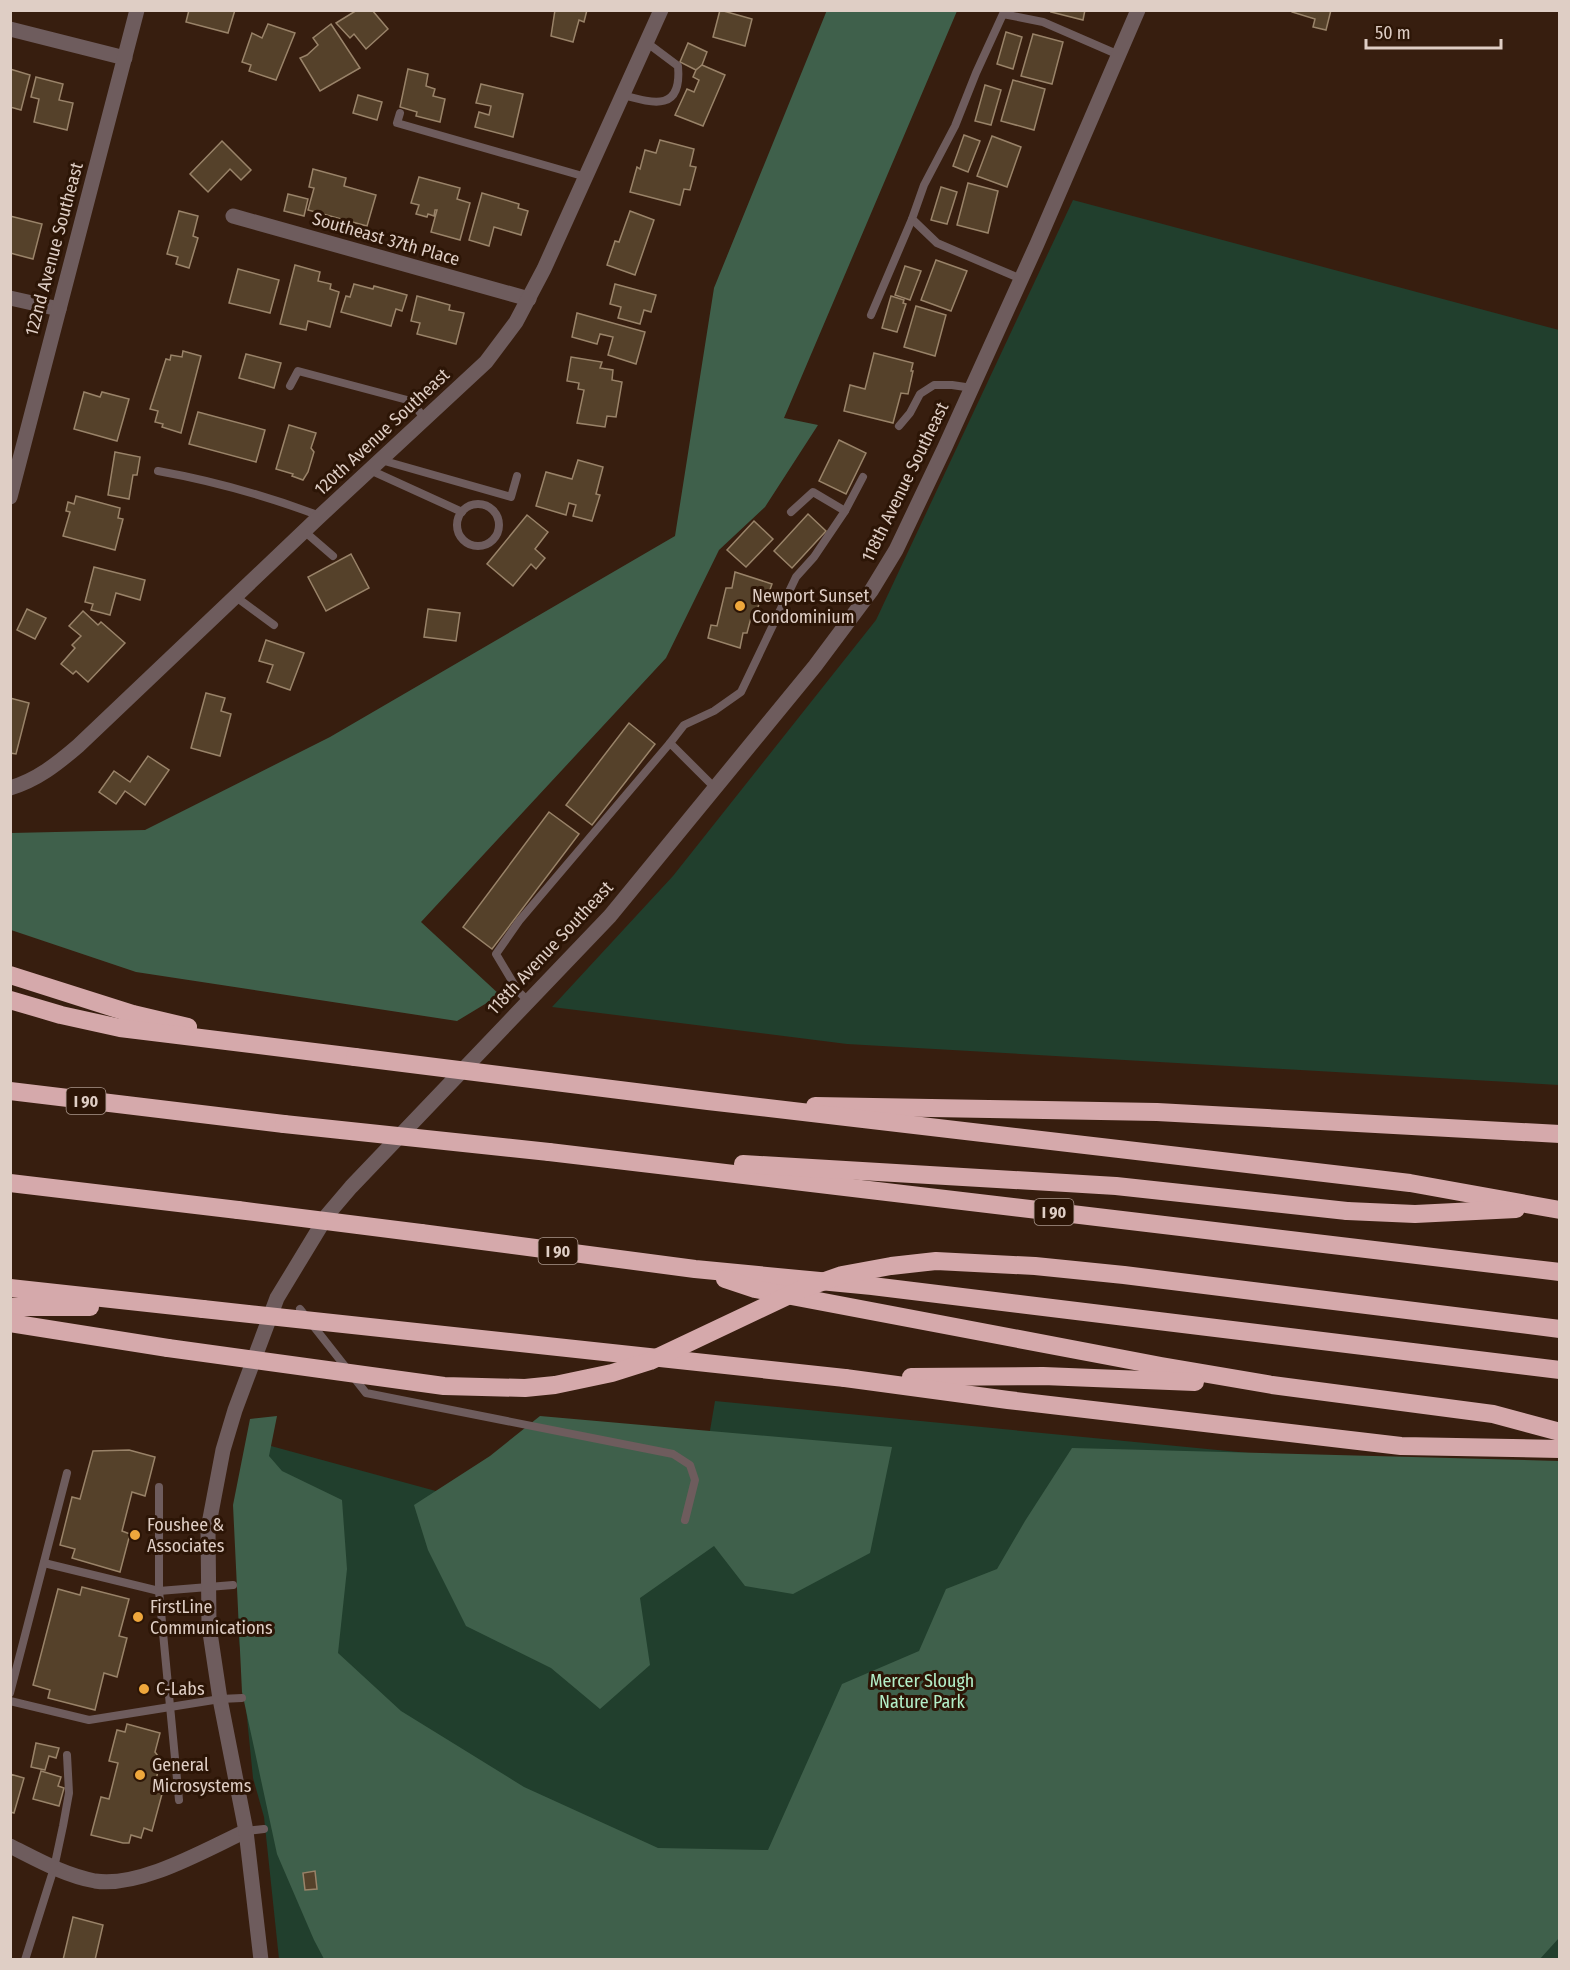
<svg xmlns="http://www.w3.org/2000/svg" width="1570" height="1970" font-family="'Fira Sans Condensed',sans-serif">
	<style>
		.green { fill: #213f2d }
		.forest { fill: #3f604b }
		.building { fill: #55412a; stroke: #998369; stroke-width: 1.5 }
		.lines { fill: none; stroke-linecap: round; stroke-linejoin: round }
		.service { stroke: #6e5c5d; stroke-width: 8 }
		.minor { stroke: #6e5c5d; stroke-width: 15 }
		.tertiary { stroke: #6e5c5d; stroke-width: 15 }
		.motorway { stroke: #d5a9ab; stroke-width: 18 }
		.motorway-bridge { stroke: #d5a9ab; stroke-width: 18 }
		.poi-dot { fill: #eea73c; stroke: #2c1506; stroke-width: 2 }
		.labels { text-anchor: middle; dominant-baseline: central; stroke-width: 6; stroke-linejoin: round; paint-order: stroke }
		.shield { fill: #2c1506; stroke: #a9968c; stroke-width: 1.5 }
		.shield-label { font-size: 16px; font-weight: bold; fill: #dfcec5 }
		.street-label { font-size: 18px; fill: #dfcec5; stroke: #2c1506 }
		.poi-label { font-size: 18px; fill: #dfcec5; stroke: #2c1506; text-anchor: start }
		.park-label { font-size: 18px; fill: #b3efc8; stroke: #2c1506 }
	</style>
	<rect width="100%" height="100%" fill="#371e0f"/>
	<!-- green -->
	<g class="green">
		<polygon points="1073,200 1559,330 1559,1085 847,1044 552,1007 673,876 876,620"/>
		<polygon points="715,1401 1422,1470 1559,1471 1559,1959 279,1959 264,1817 253,1778 239,1638 237,1524 260,1443 688,1560"/>
	</g>
	<!-- forest -->
	<g class="forest">
		<polygon points="827,10 957,11 784,418 818,425 765,507 719,550 666,658 421,922 500,995 457,1021 136,972 11,930 11,833 145,830 330,737 675,536 714,288"/>
		<polygon points="277,1416 269,1456 282,1471 342,1500 347,1569 338,1653 401,1711 524,1787 658,1848 768,1850 842,1684 919,1651 946,1589 997,1569 1025,1521 1072,1448 1559,1461 1559,1938 1539,1960 324,1959 314,1940 277,1854 242,1692 233,1505 250,1419"/>
		<polygon points="540,1416 892,1447 870,1553 793,1594 745,1586 714,1546 640,1598 650,1665 600,1709 551,1668 466,1626 428,1550 414,1505 490,1456"/>
	</g>
	<!-- building -->
	<g class="building">
		<polygon points="189,10 235,10 228,33 186,22"/>
		<polygon points="357,10 372,10 388,29 366,49 354,34 350,38 336,23"/>
		<polygon points="555,10 587,10 584,22 579,20 573,42 551,36"/>
		<polygon points="720,10 752,19 745,46 713,37"/>
		<polygon points="1052,10 1085,10 1083,20 1051,12"/>
		<polygon points="1292,10 1331,10 1326,30 1313,27 1315,19 1292,12"/>
		<polygon points="268,24 295,33 276,80 249,71 251,65 242,62 252,33 262,38"/>
		<polygon points="331,24 360,68 320,91 300,58 307,55 318,45 313,38"/>
		<polygon points="1006,32 1022,37 1013,69 997,64"/>
		<polygon points="1033,34 1063,42 1052,84 1021,76"/>
		<polygon points="688,43 707,52 702,65 696,70 680,62"/>
		<polygon points="702,65 725,75 703,126 675,115 687,89 694,92 699,80 693,77 696,70"/>
		<polygon points="10,69 30,75 21,110 10,107"/>
		<polygon points="408,69 428,74 426,86 435,89 433,96 445,99 440,122 416,116 417,112 400,107"/>
		<polygon points="36,77 63,84 59,100 73,103 67,130 34,122 39,99 31,97"/>
		<polygon points="1013,80 1045,89 1034,130 1001,121"/>
		<polygon points="481,84 523,94 513,137 475,127 479,112 489,115 491,106 476,103"/>
		<polygon points="985,85 1001,90 991,125 975,121"/>
		<polygon points="358,95 382,102 377,120 353,113"/>
		<polygon points="964,135 980,141 968,172 953,166"/>
		<polygon points="992,136 1021,147 1007,187 977,176"/>
		<polygon points="660,140 694,149 690,166 696,167 690,190 684,189 680,205 630,192 637,167 640,169 645,150 656,153"/>
		<polygon points="222,141 251,170 241,180 230,169 208,192 190,174"/>
		<polygon points="313,169 346,178 344,186 376,195 367,226 308,210 314,188 309,187"/>
		<polygon points="419,177 460,188 457,199 470,203 460,240 431,232 437,210 435,210 434,216 428,214 427,217 416,214 419,205 411,203"/>
		<polygon points="968,183 998,191 988,233 957,225"/>
		<polygon points="941,187 957,192 947,224 931,220"/>
		<polygon points="482,193 519,204 518,208 528,211 521,235 494,227 489,246 469,240"/>
		<polygon points="288,194 308,199 304,216 284,211"/>
		<polygon points="179,211 198,216 193,236 198,238 189,268 176,264 178,257 167,254"/>
		<polygon points="630,211 654,220 635,275 607,265 615,241 619,242"/>
		<polygon points="10,216 42,224 33,259 10,253"/>
		<polygon points="936,260 967,271 951,311 921,300"/>
		<polygon points="295,265 320,272 318,281 331,284 330,289 339,292 330,327 308,321 306,330 280,324"/>
		<polygon points="905,266 921,271 910,300 895,295"/>
		<polygon points="238,269 279,280 270,313 229,303"/>
		<polygon points="354,284 373,289 374,286 407,295 402,311 396,309 391,326 341,312 346,296 350,297"/>
		<polygon points="615,284 656,295 651,312 644,310 640,324 618,318 621,307 610,304"/>
		<polygon points="417,296 450,305 449,310 464,313 456,344 417,334 420,323 411,321"/>
		<polygon points="891,296 904,300 903,303 906,304 897,332 882,328"/>
		<polygon points="916,306 946,315 935,356 904,347"/>
		<polygon points="577,313 645,332 636,364 608,355 613,337 600,334 597,344 572,337"/>
		<polygon points="183,351 201,356 181,433 162,427 163,424 155,422 158,411 150,409 166,359 170,360 171,355 182,357"/>
		<polygon points="874,353 913,363 911,371 913,371 908,394 901,393 893,423 844,411 850,385 865,389"/>
		<polygon points="246,354 281,363 274,388 239,378"/>
		<polygon points="571,357 602,362 600,368 613,370 612,380 622,382 616,417 607,416 605,427 577,423 584,390 578,389 579,383 567,381"/>
		<polygon points="84,392 100,397 102,392 129,399 117,441 74,429"/>
		<polygon points="198,412 265,430 256,462 189,444"/>
		<polygon points="289,425 316,433 311,448 314,452 308,472 303,480 292,476 293,474 276,469"/>
		<polygon points="839,440 866,453 846,494 819,481"/>
		<polygon points="115,452 140,457 137,475 133,475 129,499 108,495"/>
		<polygon points="578,460 603,467 596,494 600,495 592,521 573,516 576,505 569,503 566,515 536,506 546,472 572,479"/>
		<polygon points="76,496 120,508 118,518 123,519 115,550 63,536 70,512 66,511 68,502 74,504"/>
		<polygon points="808,514 826,531 792,568 774,551"/>
		<polygon points="527,515 548,532 535,549 545,558 536,569 531,564 513,586 487,564"/>
		<polygon points="754,521 773,539 746,567 727,550"/>
		<polygon points="351,554 369,588 326,611 308,577"/>
		<polygon points="94,567 145,580 140,600 116,593 110,615 91,610 93,604 85,602"/>
		<polygon points="735,572 772,584 767,598 761,597 756,614 752,614 747,633 743,633 740,648 708,638 711,625 717,626 726,588 732,588"/>
		<polygon points="27,609 46,618 35,639 17,630"/>
		<polygon points="428,609 460,613 456,641 424,637"/>
		<polygon points="83,611 98,625 101,622 125,643 88,682 76,671 73,674 61,664 75,648 72,645 81,636 69,626"/>
		<polygon points="266,640 304,653 290,690 267,682 273,665 259,661"/>
		<polygon points="206,693 225,698 221,711 231,714 220,756 191,748"/>
		<polygon points="10,698 29,703 16,754 10,753"/>
		<polygon points="629,723 655,744 592,825 566,805"/>
		<polygon points="148,756 169,770 145,805 125,791 116,804 99,792 114,771 130,782"/>
		<polygon points="549,812 579,834 492,949 463,927"/>
		<polygon points="129,1450 155,1457 145,1496 132,1492 122,1531 130,1534 120,1572 72,1558 75,1549 60,1545 72,1497 80,1499 93,1451"/>
		<polygon points="82,1587 129,1599 119,1636 127,1638 117,1677 104,1673 95,1710 48,1698 50,1690 33,1685 58,1589 80,1595"/>
		<polygon points="127,1724 160,1733 155,1752 161,1760 153,1791 162,1794 152,1831 144,1828 141,1838 131,1835 129,1843 123,1843 91,1835 101,1797 109,1799 118,1763 109,1761 117,1730 125,1732"/>
		<polygon points="36,1743 59,1748 56,1758 49,1756 45,1770 31,1767"/>
		<polygon points="41,1771 61,1777 58,1786 64,1788 59,1806 33,1799"/>
		<polygon points="10,1774 24,1778 14,1813 10,1812"/>
		<polygon points="315,1871 317,1889 305,1890 303,1873"/>
		<polygon points="73,1917 103,1925 95,1960 63,1960"/>
	</g>
	<g class="lines">
		<!-- service -->
		<g class="service">
			<path d="M623 95C655 104 682 111 678 66L646 42"/>
			<polyline points="400,113 397,123 586,177"/>
			<polyline points="1021,279 937,243 912,219 924,185 955,126 976,73 1003,14 1043,22 1119,55"/>
			<polyline points="871,315 912,219"/>
			<polyline points="290,386 298,371 411,401 425,419"/>
			<polyline points="899,426 910,413 920,394 934,385 952,385 972,388"/>
			<polyline points="381,460 511,497 517,476"/>
			<polyline points="370,470 462,512"/>
			<path d="M158 471C214 481 267 496 320 516"/>
			<circle cx="478" cy="525" r="21"/>
			<polyline points="845,511 863,477"/>
			<polyline points="304,531 333,556"/>
			<polyline points="236,597 274,625"/>
			<polyline points="670,743 684,725 714,711 741,692 796,577 814,557 845,511 813,492 791,512"/>
			<polyline points="528,1001 518,991 496,954 519,921 670,743 715,788"/>
			<polyline points="300,1309 366,1393 673,1454 690,1465 695,1480 685,1520"/>
			<polyline points="159,1487 159,1591 179,1800"/>
			<polyline points="44,1563 159,1591 233,1585"/>
			<polyline points="10,1693 67,1473"/>
			<polyline points="10,1701 89,1720 220,1699 242,1698"/>
			<polyline points="246,1831 264,1829"/>
			<polyline points="25,1960 54,1868 63,1826 69,1793 67,1755"/>
		</g>
		<!-- minor -->
		<g class="minor">
			<polyline points="10,29 125,58"/>
			<polyline points="233,216 529,299"/>
			<polyline points="10,298 59,309"/>
			<polyline points="10,497 137,10"/>
			<path d="M10 788C37 780 57 764 78 746L320 516 486 362 516 322 544 269 661 10"/>
			<path d="M10 1846C38 1860 64 1875 95 1881 140 1888 205 1850 246 1831"/>
		</g>
		<!-- tertiary -->
		<polyline class="tertiary" points="261,1960 246,1831 220,1699 209,1626 208,1529 223,1450 235,1410 277,1298 328,1214 351,1187 610,916 815,666 871,591 896,550 945,447 1037,244 1138,10"/>
		<!-- motorway -->
		<g class="motorway">
			<polyline points="10,975 133,1014 188,1027"/>
			<polyline points="10,1000 61,1015 120,1028 355,1057"/>
			<polyline points="10,1091 284,1124"/>
			<polyline points="815,1106 1157,1112 1560,1134"/>
			<polyline points="549,1152 1560,1272"/>
			<polyline points="743,1164 1116,1186 1347,1211"/>
			<polyline points="10,1183 238,1210"/>
			<polyline points="421,1233 695,1269 872,1286 1560,1370"/>
			<polyline points="725,1279 755,1289 1161,1366 1272,1385 1493,1414 1560,1432"/>
			<polyline points="10,1288 203,1309"/>
			<polyline points="10,1307 90,1307"/>
			<polyline points="10,1323 168,1348"/>
			<polyline points="911,1377 1043,1376 1195,1382"/>
			<polyline points="845,1378 1008,1400 1401,1446 1560,1449"/>
		</g>
		<!-- motorway-bridge -->
		<g class="motorway-bridge">
			<polyline points="355,1057 708,1101 1410,1183 1560,1210"/>
			<polyline points="284,1124 549,1152"/>
			<polyline points="238,1210 421,1233"/>
			<polyline points="1347,1211 1415,1214 1516,1209"/>
			<polyline points="203,1309 845,1378"/>
			<polyline points="168,1348 444,1386 525,1388 555,1385 612,1373 650,1361 802,1289 842,1275 891,1266 936,1261 1035,1266 1124,1275 1560,1329"/>
		</g>
	</g>
	<!-- markers -->
	<g class="poi-dot">
		<circle cx="740" cy="606" r="6"/>
		<circle cx="135" cy="1535" r="6"/>
		<circle cx="138" cy="1617" r="6"/>
		<circle cx="144" cy="1689" r="6"/>
		<circle cx="140" cy="1775" r="6"/>
	</g>
	<g class="labels">
		<!-- shield labels -->
		<g class="shield">
			<rect x="66.5" y="1088" width="39" height="26" rx="4.5"/>
			<rect x="1034.5" y="1199" width="39" height="26" rx="4.5"/>
			<rect x="538.5" y="1238" width="39" height="26" rx="4.5"/>
		</g>
		<g class="shield-label">
			<text x="86" y="1101">I 90</text>
			<text x="1054" y="1212">I 90</text>
			<text x="558" y="1251">I 90</text>
		</g>
		<!-- street labels -->
		<g class="street-label">
			<text transform="translate(386 239) rotate(16)">Southeast 37th Place</text>
			<text transform="translate(54 249) rotate(-75)">122nd Avenue Southeast</text>
			<text transform="translate(382 432) rotate(-43)">120th Avenue Southeast</text>
			<text transform="translate(905 482) rotate(-64)">118th Avenue Southeast</text>
			<text transform="translate(550 948) rotate(-47)">118th Avenue Southeast</text>
		</g>
		<!-- poi labels -->
		<g class="poi-label">
			<text x="752" y="596">Newport Sunset<tspan x="752" dy="21">Condominium</tspan></text>
			<text x="147" y="1525">Foushee &amp;<tspan x="147" dy="21">Associates</tspan></text>
			<text x="150" y="1607">FirstLine<tspan x="150" dy="21">Communications</tspan></text>
			<text x="156" y="1689">C-Labs</text>
			<text x="152" y="1765">General<tspan x="152" dy="21">Microsystems</tspan></text>
		</g>
		<!-- park labels -->
		<g class="park-label">
			<text x="922" y="1681">Mercer Slough<tspan x="922" dy="21">Nature Park</tspan></text>
		</g>
	</g>
	<!-- border -->
	<rect width="1570" height="1970" fill="none" stroke="#dfcec5" stroke-width="24"/>
	<!-- scale -->
	<path d="M1366 39v9h135v-9" fill="none" stroke="#dfcec5" stroke-width="3"/>
	<text x="1375" y="39" font-size="18" fill="#dfcec5" stroke="#2c1506" stroke-width="4.5" paint-order="stroke">50 m</text>
</svg>
